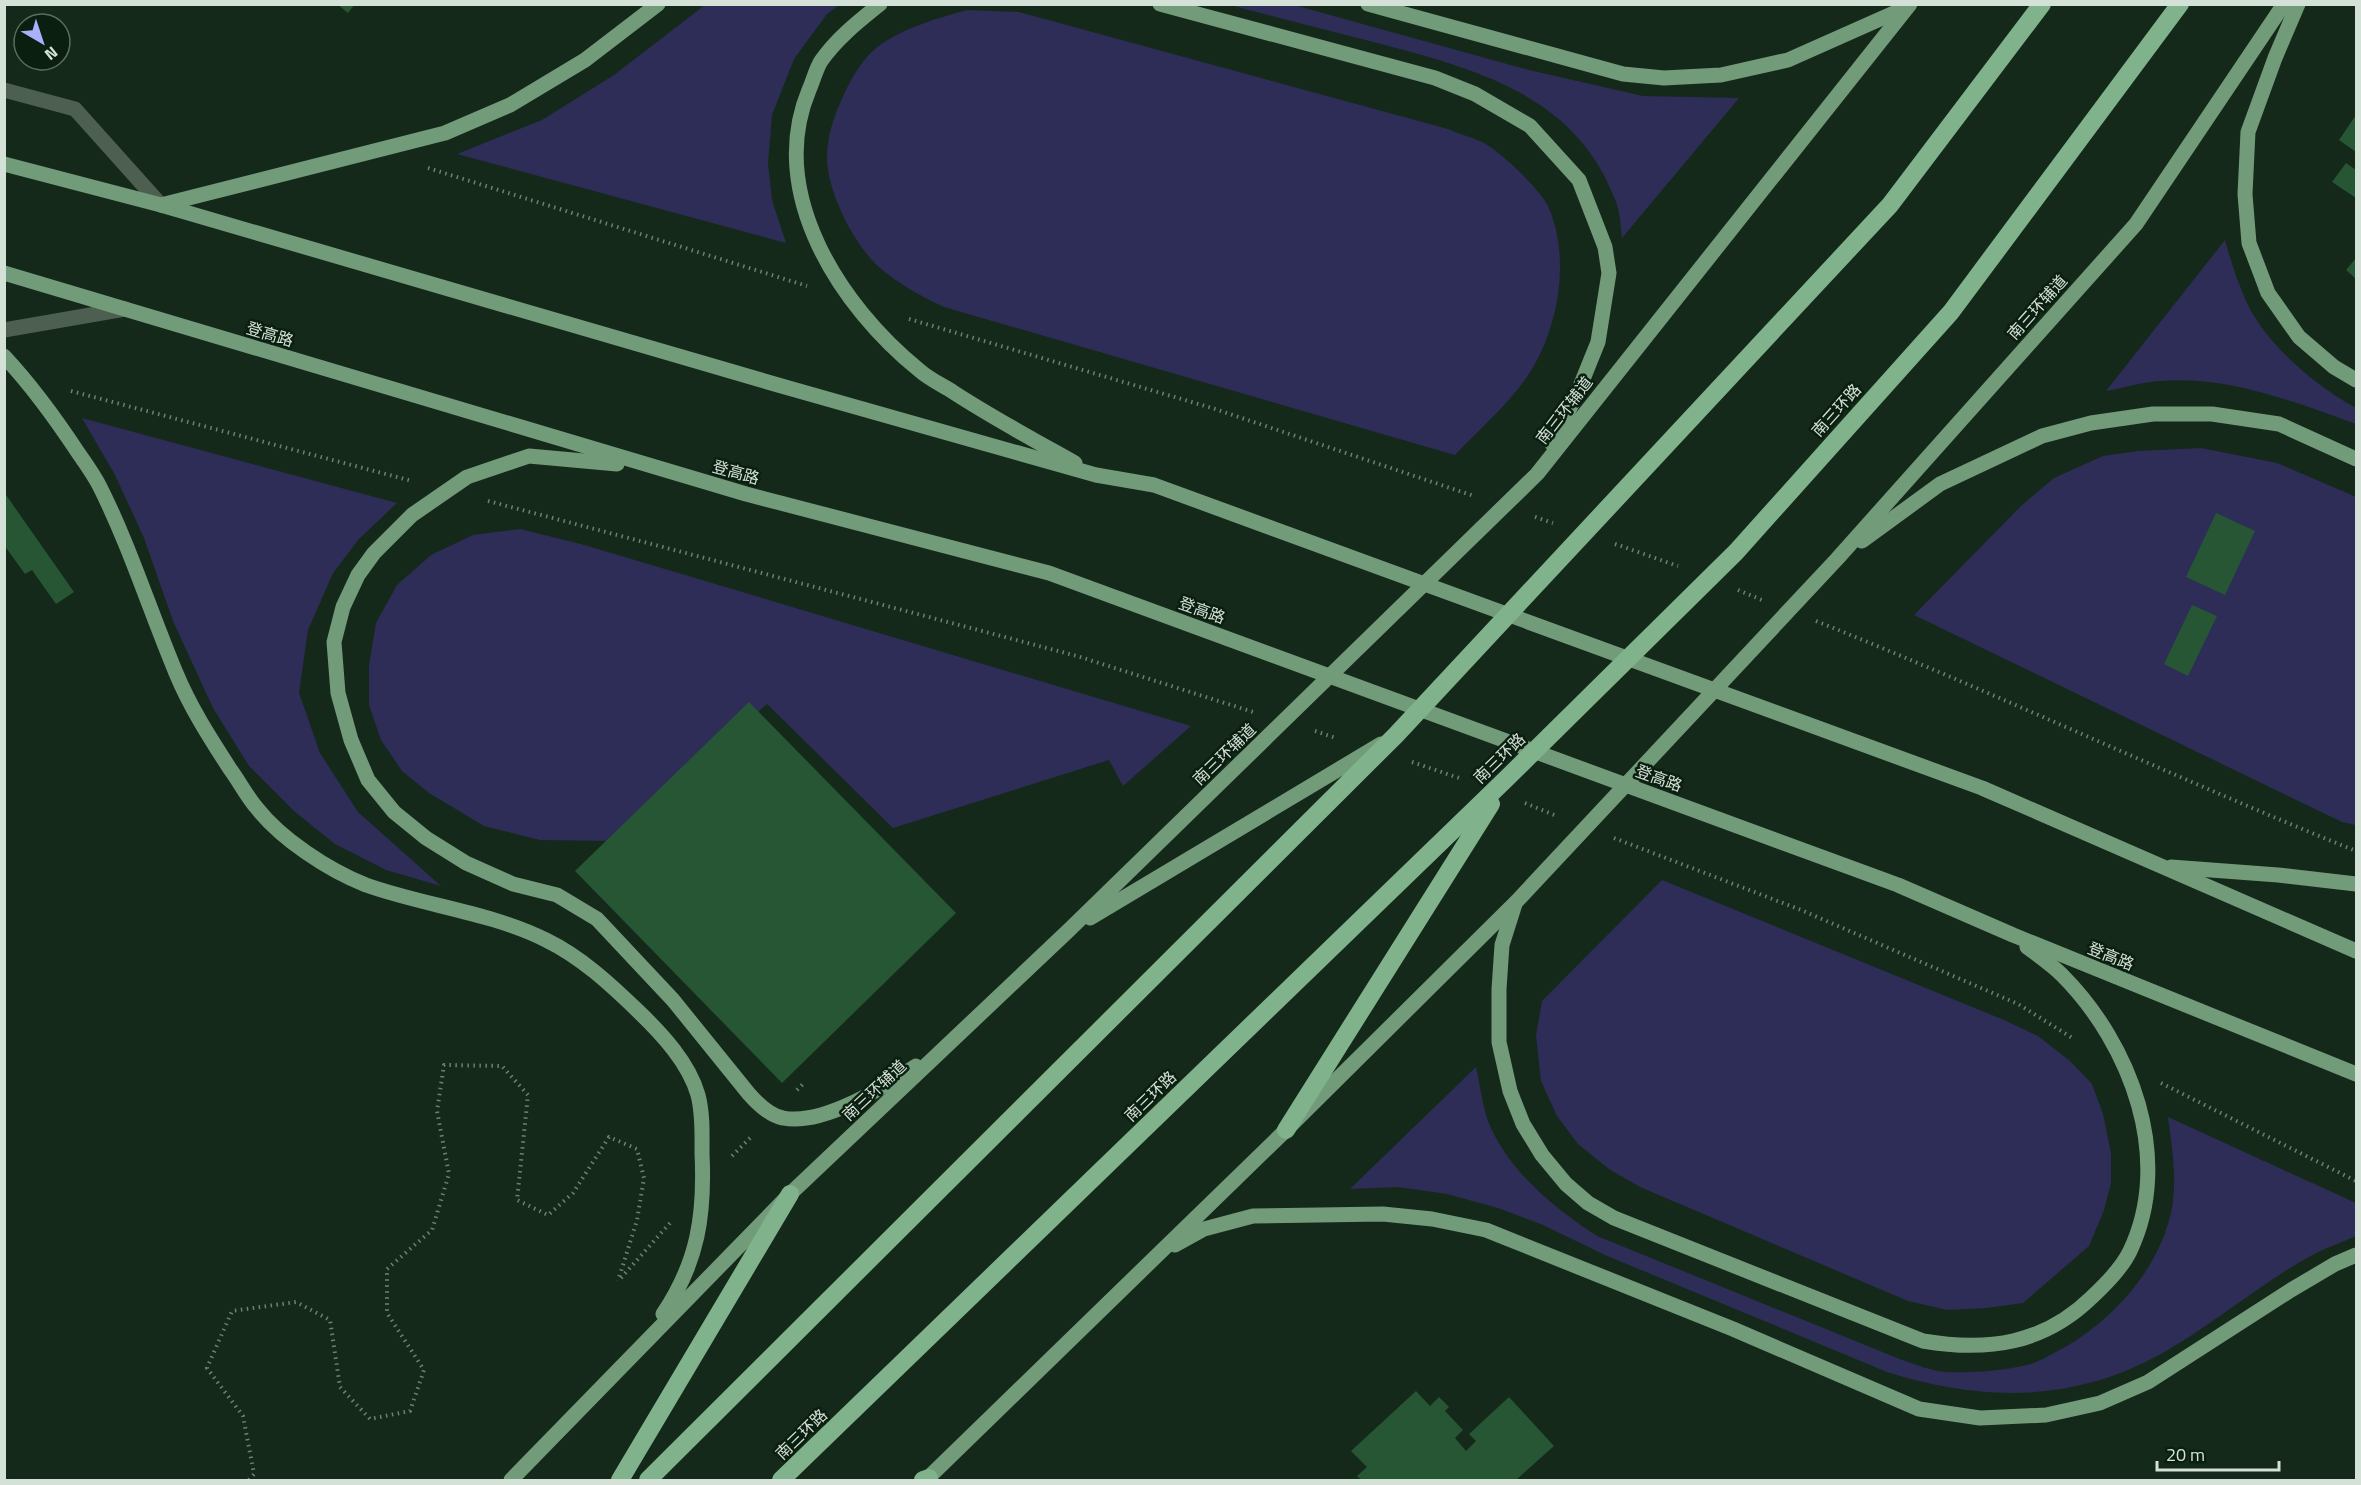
<svg xmlns="http://www.w3.org/2000/svg" width="2361" height="1485" font-family="'Titillium Web','Noto Sans SC',sans-serif">
	<style>
		.green { fill: #2d2d58 }
		.building { fill: #265634 }
		.lines { fill: none; stroke-linecap: round; stroke-linejoin: round }
		.path { stroke: #6e8072; stroke-width: 4; stroke-dasharray: 1.5 4.5; stroke-linecap: butt }
		.minor { stroke: #4c5f50; stroke-width: 15 }
		.major { stroke: #729b7a; stroke-width: 15 }
		.highway { stroke: #80b28b; stroke-width: 18 }
		.labels { text-anchor: middle; dominant-baseline: central; stroke-width: 5; stroke-linejoin: round; paint-order: stroke }
		.street-label { font-size: 16px; fill: #d4e1d6; stroke: #0a1f10 }
	</style>
	<rect width="100%" height="100%" fill="#142919"/>
	<!-- green -->
	<g class="green">
		<polygon points="705,5 839,5 827,14 794,59 772,115 768,163 772,200 786,243 457,154 542,120 614,75"/>
		<path d="M1230 5H1294L1529 70 1643 96 1739 98 1622 238C1621 227 1620 213 1616 202 1577 96 1479 70 1381 44 1330 31 1280 18 1230 5Z"/>
		<path d="M967 10 1019 12 1448 129C1459 134 1471 137 1482 142 1499 150 1540 189 1548 206 1572 259 1558 335 1524 381 1505 407 1478 431 1455 455L944 307C920 296 899 284 879 267 854 245 827 191 827 158 827 139 833 118 841 101 850 80 863 56 883 43 909 26 938 18 967 10Z"/>
		<path d="M2225 240C2231 262 2238 284 2248 305 2269 347 2316 386 2356 408V424C2294 402 2228 375 2160 381 2142 382 2124 388 2106 391Z"/>
		<polygon points="82,418 397,503 359,539 333,573 308,630 299,693 320,753 358,812 441,886 386,870 335,844 294,811 249,766 213,708 173,621 144,538 115,475"/>
		<polygon points="2201,448 2277,463 2356,497 2356,825 2342,822 1914,615 2021,506 2054,478 2103,456 2138,451"/>
		<polygon points="520,529 581,544 1191,726 1123,786 1109,760 893,828 767,704 613,841 540,840 484,826 429,793 402,771 381,740 369,705 369,665 376,623 397,585 431,555 473,535"/>
		<polygon points="1662,880 2004,1020 2038,1036 2070,1061 2092,1084 2103,1114 2111,1153 2111,1183 2104,1210 2089,1246 2023,1303 1986,1308 1947,1310 1908,1301 1640,1187 1609,1169 1578,1144 1557,1116 1541,1081 1536,1035 1542,1001"/>
		<path d="M1476 1067C1480 1084 1482 1104 1488 1121 1508 1171 1554 1208 1597 1236L1902 1360C1915 1364 1931 1371 1945 1372 1973 1373 2004 1371 2031 1364 2040 1361 2048 1356 2056 1352 2110 1324 2160 1270 2172 1208 2177 1178 2172 1147 2168 1117L2356 1203V1236C2343 1242 2328 1247 2314 1254 2261 1283 2214 1324 2161 1354 2072 1403 1982 1402 1887 1372L1605 1255 1543 1225 1498 1208 1447 1194 1398 1187 1350 1189Z"/>
	</g>
	<!-- building -->
	<g class="building">
		<polygon points="337,4 355,4 348,13"/>
		<polygon points="2356,115 2356,152 2339,140"/>
		<polygon points="2346,163 2356,170 2356,198 2332,182"/>
		<polygon points="2356,258 2356,279 2346,270"/>
		<polygon points="4,492 74,592 56,604 32,570 25,574 4,545"/>
		<polygon points="2216,513 2255,531 2225,595 2186,577"/>
		<polygon points="2192,605 2217,616 2188,676 2164,664"/>
		<polygon points="749,702 956,913 782,1083 575,871"/>
		<polygon points="1416,1391 1430,1406 1439,1397 1449,1407 1445,1411 1463,1430 1455,1438 1466,1451 1476,1441 1469,1434 1509,1397 1554,1446 1516,1480 1361,1480 1357,1476 1367,1467 1351,1451"/>
	</g>
	<g class="lines">
		<!-- path -->
		<g class="path">
			<polyline points="428,168 807,286"/>
			<polyline points="909,319 1212,408 1474,496"/>
			<polyline points="71,391 412,481"/>
			<polyline points="488,501 1077,656 1253,712"/>
			<polyline points="1535,517 1553,523"/>
			<polyline points="1615,544 1678,566"/>
			<polyline points="1738,590 1762,600"/>
			<path d="M1816 621C1998 694 2175 778 2356 851"/>
			<polyline points="1315,731 1336,738"/>
			<polyline points="1412,762 1462,779"/>
			<polyline points="1525,803 1557,816"/>
			<polyline points="1614,838 1801,910 2018,1004 2074,1039"/>
			<polyline points="2161,1083 2356,1181"/>
			<polyline points="797,1090 805,1082"/>
			<polyline points="732,1156 752,1136"/>
			<polyline points="621,1278 670,1223"/>
			<polyline points="249,1480 254,1474 243,1416 207,1368 232,1311 296,1302 330,1320 340,1387 370,1419 410,1411 424,1370 387,1313 387,1269 432,1230 449,1174 437,1111 444,1065 502,1066 528,1095 517,1200 548,1215 573,1193 609,1137 637,1149 644,1178 637,1220 618,1281"/>
		</g>
		<!-- minor -->
		<g class="minor">
			<polyline points="4,90 75,109 161,205"/>
			<polyline points="4,330 125,309"/>
		</g>
		<!-- major -->
		<g class="major">
			<path d="M880 4C859 21 837 38 821 61 816 69 813 81 809 90 766 193 840 306 919 370 929 379 942 385 953 392 993 418 1034 440 1075 463"/>
			<polyline points="1160,4 1435,78 1475,94 1530,126 1579,180 1605,247 1609,273 1598,342 1577,394 1552,444"/>
			<polyline points="1368,4 1623,74 1664,78 1721,75 1788,60 1905,8"/>
			<polyline points="2298,4 2275,58 2248,132 2245,194 2249,243 2268,293 2299,337 2334,367 2356,380"/>
			<polyline points="4,164 161,205 778,385 1096,475 1154,485 1982,788 2356,951"/>
			<polyline points="161,205 445,133 510,105 585,60 658,4"/>
			<polyline points="4,273 746,494 1049,573 1898,885 2013,935 2356,1074"/>
			<path d="M4 356C32 386 56 419 79 454 86 464 94 475 100 487 130 547 150 611 176 673 190 707 210 738 230 769 239 781 246 795 256 807 281 839 328 870 366 885 425 906 490 912 546 940 581 957 610 984 638 1011 662 1034 689 1063 698 1095 703 1114 702 1134 702 1153 705 1215 698 1262 663 1314"/>
			<path d="M617 464 529 456 467 477 412 515 374 553 358 575 343 607 334 642 338 693 351 740 368 780 394 812 426 838 466 863 513 884 557 895 597 919 673 1000 749 1094C757 1103 770 1116 783 1118 824 1126 883 1087 916 1066"/>
			<polyline points="1862,541 1940,484 2042,436 2091,423 2153,414 2212,414 2279,424 2356,459"/>
			<polyline points="2171,867 2278,875 2356,884"/>
			<path d="M1515 904 1502 945 1499 989V1042L1510 1091 1523 1124 1542 1155 1566 1184 1588 1203 1614 1218 1923 1341C1988 1352 2044 1344 2092 1297 2106 1284 2122 1268 2130 1251 2174 1159 2131 1044 2062 975 2052 965 2039 956 2027 947"/>
			<polyline points="1090,918 1381,744"/>
			<polyline points="1175,1245 1204,1229 1253,1216 1383,1214 1432,1219 1486,1230 1733,1329 1919,1409 1980,1418 2046,1415 2100,1403 2148,1382 2291,1290 2335,1264 2356,1255"/>
			<polyline points="511,1480 790,1194 1069,930 1537,474 1910,4"/>
			<polyline points="926,1480 1286,1130 1517,901 1837,559 2136,224 2284,4"/>
		</g>
		<!-- highway -->
		<g class="highway">
			<polyline points="1286,1130 1491,804"/>
			<polyline points="620,1480 790,1194"/>
			<polyline points="648,1480 1396,735 1890,205 2042,4"/>
			<polyline points="781,1480 1506,779 1736,552 1951,312 2180,4"/>
			<polyline points="923,1480 929,1478"/>
		</g>
	</g>
	<g class="labels">
		<!-- street labels -->
		<g class="street-label">
			<text transform="translate(2037 307) rotate(-48)">南三环辅道</text>
			<text transform="translate(270 334) rotate(17)">登高路</text>
			<text transform="translate(1564 410) rotate(-52)">南三环辅道</text>
			<text transform="translate(1836 410) rotate(-48)">南三环路</text>
			<text transform="translate(736 472) rotate(16)">登高路</text>
			<text transform="translate(1202 610) rotate(20)">登高路</text>
			<text transform="translate(1224 754) rotate(-44)">南三环辅道</text>
			<text transform="translate(1499 758) rotate(-44)">南三环路</text>
			<text transform="translate(1659 778) rotate(20)">登高路</text>
			<text transform="translate(2111 956) rotate(22)">登高路</text>
			<text transform="translate(874 1090) rotate(-43)">南三环辅道</text>
			<text transform="translate(1150 1096) rotate(-44)">南三环路</text>
			<text transform="translate(801 1434) rotate(-44)">南三环路</text>
		</g>
	</g>
	<!-- border -->
	<rect width="2361" height="1485" fill="none" stroke="#d4e1d6" stroke-width="12"/>
	<!-- north arrow -->
	<g transform="translate(42 42) rotate(141)"><circle r="28" fill="#0a1f10" stroke="#5b6d5f" stroke-width="1.5"/>
	<path d="M0-4.5L10 22L0 15L-10 22Z" fill="#acaffb"/>
	<text y="-9" font-size="16" font-weight="bold" text-anchor="middle" fill="#d4e1d6">N</text>
	</g>
	<!-- scale -->
	<path d="M2157 1461v9h122v-9" fill="none" stroke="#d4e1d6" stroke-width="3"/>
	<text x="2166" y="1461" font-size="18" fill="#d4e1d6" stroke="#0a1f10" stroke-width="4.5" paint-order="stroke">20 m</text>
</svg>
